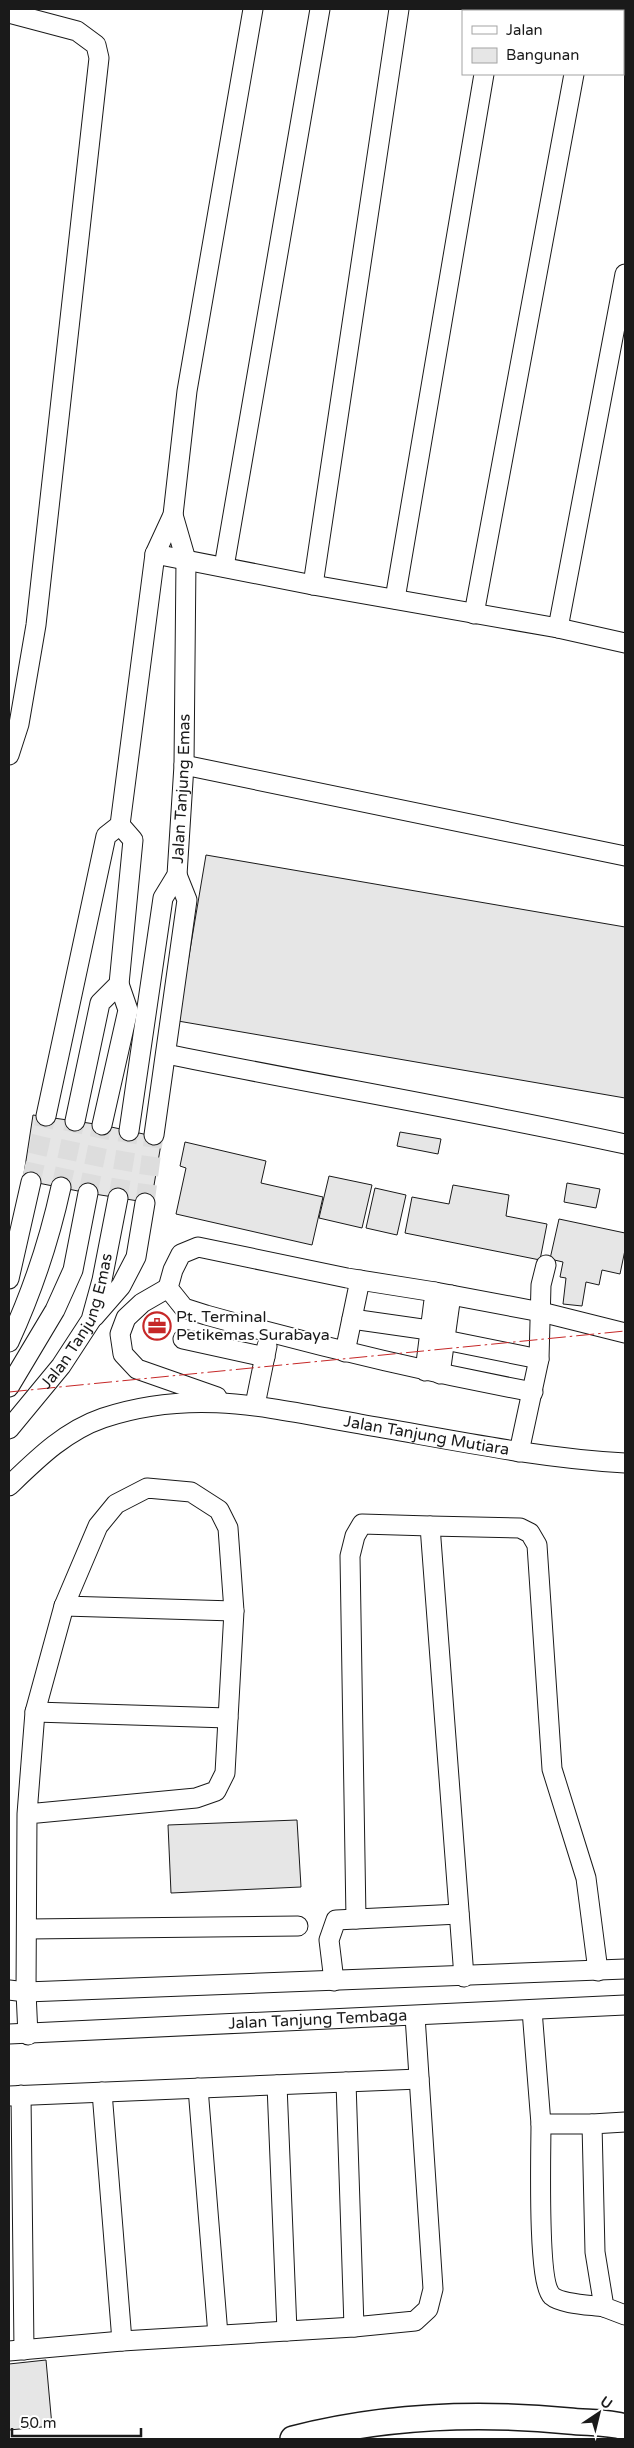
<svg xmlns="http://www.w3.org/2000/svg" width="634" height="2448" font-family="'Varela Round',sans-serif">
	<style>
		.building { fill: #e6e6e6; stroke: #1a1a1a }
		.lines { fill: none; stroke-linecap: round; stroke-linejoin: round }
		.minor-tunnel { stroke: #ddd; stroke-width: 19; stroke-dasharray: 19 9; stroke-linecap: butt }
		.minor-casing { stroke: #1a1a1a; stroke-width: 21 }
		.major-casing { stroke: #1a1a1a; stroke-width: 28 }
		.minor { stroke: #fff; stroke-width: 19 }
		.major { stroke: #fff; stroke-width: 25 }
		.power { stroke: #c62828; stroke-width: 1; stroke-dasharray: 18 4 2.5 4; stroke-linecap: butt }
		.labels { text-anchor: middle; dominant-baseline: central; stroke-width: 4; stroke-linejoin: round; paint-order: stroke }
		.street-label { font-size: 16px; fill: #1a1a1a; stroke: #fff }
		.poi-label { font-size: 16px; fill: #1a1a1a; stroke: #fff; text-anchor: start }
	</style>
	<rect width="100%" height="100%" fill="#fff"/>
	<!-- building -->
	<g class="building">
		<polygon points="206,855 625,927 625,1098 178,1021"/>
		<polygon points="33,1115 102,1125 162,1138 151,1203 88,1193 23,1180"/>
		<polygon points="400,1132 441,1139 438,1154 397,1146"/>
		<polygon points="185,1142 266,1161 261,1183 323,1197 312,1245 176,1214 186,1168 180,1166"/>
		<polygon points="329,1176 372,1185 362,1228 319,1218"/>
		<polygon points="567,1183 600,1189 596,1208 564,1202"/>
		<polygon points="453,1185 509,1195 506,1216 547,1224 540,1260 405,1233 412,1197 449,1204"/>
		<polygon points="375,1188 406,1195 397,1235 366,1228"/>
		<polygon points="559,1219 625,1233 625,1250 620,1274 602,1270 599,1285 586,1282 582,1306 563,1304 566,1278 560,1277 563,1262 550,1259"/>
		<polygon points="297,1820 301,1887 171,1893 168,1825"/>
		<polygon points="46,2360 52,2426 9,2430 9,2364"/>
	</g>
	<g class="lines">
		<!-- minor-tunnel -->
		<g class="minor-tunnel">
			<polyline points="31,1182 46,1116"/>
			<polyline points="61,1187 75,1121"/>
			<polyline points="88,1193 102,1125"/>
			<polyline points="118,1198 129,1131"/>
			<polyline points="145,1203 154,1135"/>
		</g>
		<!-- minor casing -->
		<g class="minor-casing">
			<g id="minor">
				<polyline points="495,11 495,9"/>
				<polyline points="586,11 586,9"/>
				<polyline points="9,13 77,31 96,45 99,58 36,625 19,724 9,755"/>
				<polyline points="155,554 313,585 558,628 625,643"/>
				<polyline points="224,567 320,9"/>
				<polyline points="313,585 399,9"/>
				<polyline points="395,599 484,74"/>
				<polyline points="474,614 574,74"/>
				<polyline points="558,628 625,274"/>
				<polyline points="184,765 625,856"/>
				<path d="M166 1054C319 1085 473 1111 625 1144"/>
				<polyline points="46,1116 106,836 120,825 155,554 173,515 187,391 253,9"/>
				<polyline points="75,1121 100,1003 119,984 133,840 120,825"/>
				<polyline points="102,1125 128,1010 119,984"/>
				<path id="s1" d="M129 1131 163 898 177 875 184 765 186 560 173 515"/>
				<polyline points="154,1135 187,900 177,875"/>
				<polyline points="9,1279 31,1182"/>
				<polyline points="168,1288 142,1303 126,1318 120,1334 123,1354 137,1369 217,1397"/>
				<polyline points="435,1292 541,1312 625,1333"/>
				<polyline points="94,1317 121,1286 136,1257 145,1203"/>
				<polyline points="352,1319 429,1330"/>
				<polyline points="183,1339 265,1357"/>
				<polyline points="445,1340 539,1359"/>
				<path d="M9 1342C33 1290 49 1242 61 1187"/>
				<polyline points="345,1352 360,1280"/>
				<path d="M425 1371 435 1292 347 1278 198 1247 181 1254 173 1270 168 1288 184 1308 206 1315C314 1345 422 1371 533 1392"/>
				<polyline points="440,1374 451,1295"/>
				<polyline points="9,1387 55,1310 73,1270 88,1193"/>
				<polyline points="255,1405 267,1346"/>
				<path id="s2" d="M9 1429 61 1366 91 1320 102 1280 118 1198"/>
				<polyline points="519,1452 539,1359 541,1285 546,1265"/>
				<path id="s3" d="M9 1486C37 1459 65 1431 103 1418 194 1388 269 1408 360 1424 448 1439 536 1458 625 1463"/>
				<polyline points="430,1526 520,1528 530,1533 537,1545 552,1769 586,1878 598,1971"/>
				<polyline points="64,1606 234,1611"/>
				<polyline points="35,1712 228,1718"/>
				<polyline points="27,1814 196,1798 216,1791 225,1773 234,1611 228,1528 219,1510 191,1492 147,1488 116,1504 98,1526 64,1606 35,1712 27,1814 26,1992 28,2035"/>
				<polyline points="356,1919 350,1556 355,1536 362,1524 430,1526 464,1977"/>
				<polyline points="27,1929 298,1926"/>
				<polyline points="334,1981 329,1940 336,1920 459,1914"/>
				<polyline points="9,1990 26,1992 625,1969"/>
				<polyline points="532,2010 541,2124"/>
				<path id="s4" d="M9 2034 625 2005"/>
				<polyline points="346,2082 354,2327"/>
				<polyline points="277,2085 287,2331"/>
				<polyline points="198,2088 218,2335"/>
				<polyline points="102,2092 122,2341"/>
				<polyline points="21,2095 24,2350"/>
				<polyline points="9,2096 419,2079"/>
				<polyline points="625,2122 592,2124 595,2252 604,2307 625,2315"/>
				<path d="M592 2124H541C541 2150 537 2282 552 2296 561 2304 591 2305 604 2307"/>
				<polyline points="9,2351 122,2341 354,2327 415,2321 428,2309 433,2289 415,2016"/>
			</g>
		</g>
		<!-- major casing -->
		<g class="major-casing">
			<path id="major" d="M293 2439C382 2416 477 2412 569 2421 587 2423 608 2422 625 2427"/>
		</g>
		<!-- minor -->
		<use href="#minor" class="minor"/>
		<!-- major -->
		<use href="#major" class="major"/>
		<!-- power -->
		<polyline class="power" points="9,1392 625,1331"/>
	</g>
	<!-- icons -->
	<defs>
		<g id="office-ring" transform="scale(1.4375)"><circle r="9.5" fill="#fff" stroke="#c62828" stroke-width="1.5"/><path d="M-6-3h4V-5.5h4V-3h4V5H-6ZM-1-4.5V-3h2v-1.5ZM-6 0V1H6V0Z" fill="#c62828"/></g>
	</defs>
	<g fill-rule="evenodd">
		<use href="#office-ring" x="157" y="1326"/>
	</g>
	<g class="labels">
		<!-- street labels -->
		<g class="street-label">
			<text stroke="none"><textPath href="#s1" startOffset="349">Jalan Tanjung Emas</textPath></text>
			<text stroke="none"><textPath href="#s2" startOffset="130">Jalan Tanjung Emas</textPath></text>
			<text stroke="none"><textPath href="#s3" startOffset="445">Jalan Tanjung Mutiara</textPath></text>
			<text stroke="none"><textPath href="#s4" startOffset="309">Jalan Tanjung Tembaga</textPath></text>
		</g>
		<!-- poi labels -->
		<g class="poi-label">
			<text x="176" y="1317">Pt. Terminal<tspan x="176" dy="18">Petikemas Surabaya</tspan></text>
		</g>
	</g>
	<!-- border -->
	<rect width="634" height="2448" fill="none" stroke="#1a1a1a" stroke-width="20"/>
	<!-- legend -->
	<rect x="462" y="10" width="162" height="65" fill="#ffffff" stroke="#a3a3a3"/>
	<rect x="472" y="26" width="25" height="8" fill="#ffffff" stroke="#a3a3a3"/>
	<text x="506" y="35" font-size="15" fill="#1a1a1a">Jalan</text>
	<rect x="472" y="48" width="25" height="15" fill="#e6e6e6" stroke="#a3a3a3"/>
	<text x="506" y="60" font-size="15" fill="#1a1a1a">Bangunan</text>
	<!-- north arrow -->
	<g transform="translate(599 2413) rotate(35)" stroke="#ffffff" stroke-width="4" paint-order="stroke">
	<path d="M0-4L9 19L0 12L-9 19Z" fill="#1a1a1a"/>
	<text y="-8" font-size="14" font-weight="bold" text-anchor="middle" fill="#1a1a1a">U</text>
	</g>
	<!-- scale -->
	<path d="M12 2428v8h129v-8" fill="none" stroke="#1a1a1a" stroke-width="2.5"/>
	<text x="20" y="2428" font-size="15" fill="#1a1a1a" stroke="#ffffff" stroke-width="4" paint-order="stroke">50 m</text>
</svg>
